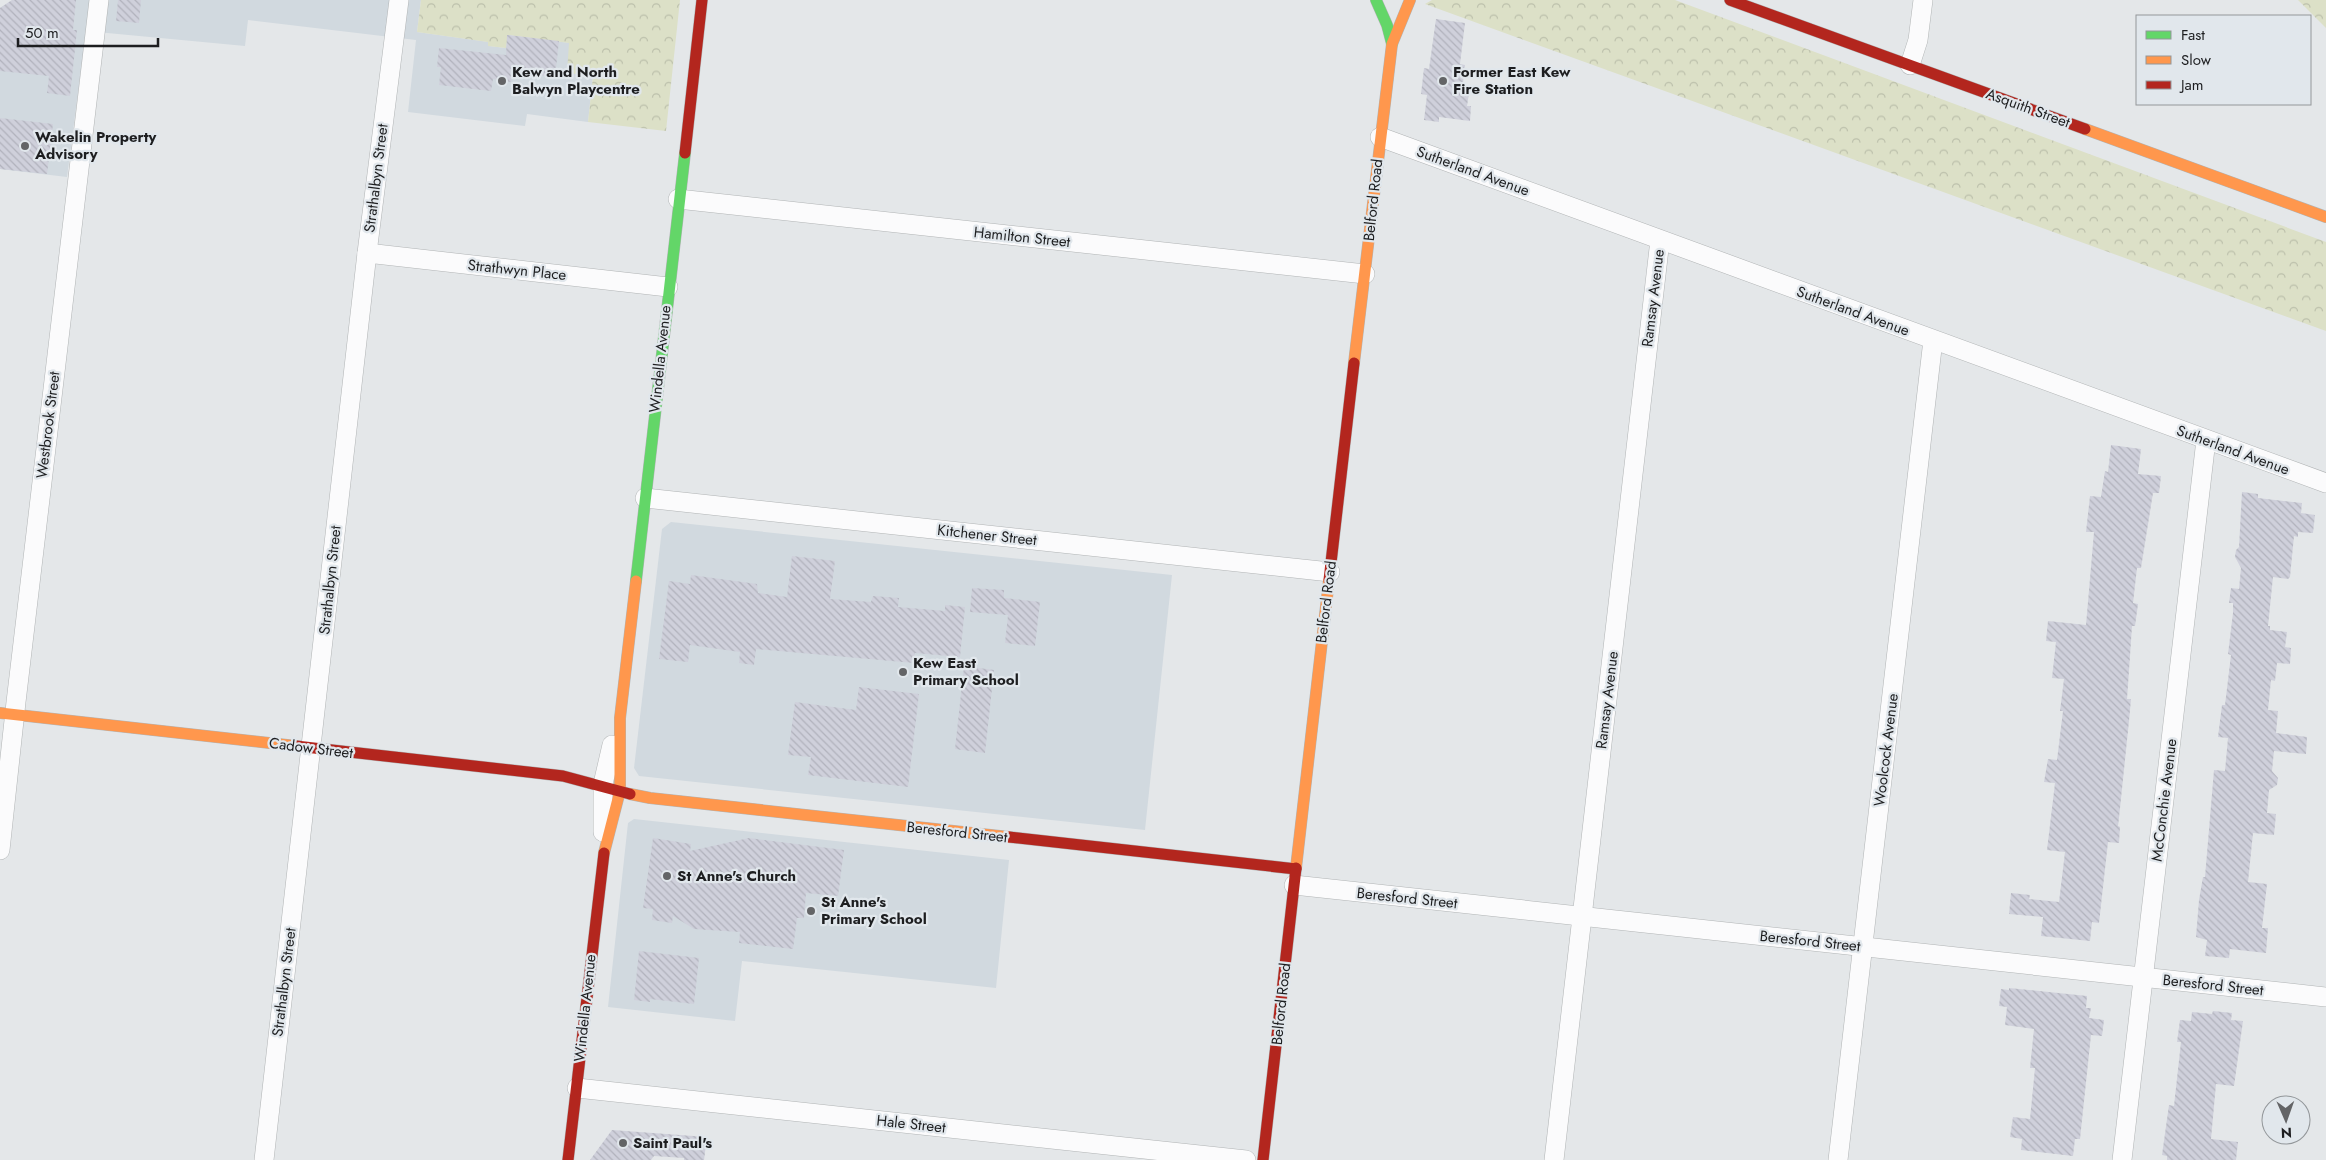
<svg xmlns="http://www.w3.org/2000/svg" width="2326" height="1160" font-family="Jost,sans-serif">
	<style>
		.built { fill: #d1d9df }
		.park { fill: url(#park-crowns) }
		.building { fill: url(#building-back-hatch) }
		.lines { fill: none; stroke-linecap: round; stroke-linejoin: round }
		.street-casing { stroke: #b1b4b5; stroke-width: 20 }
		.fast-casing { stroke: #b1b4b5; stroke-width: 12 }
		.slow-casing { stroke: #b1b4b5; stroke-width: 12 }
		.jam-casing { stroke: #b1b4b5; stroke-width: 12 }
		.street { stroke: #fbfbfc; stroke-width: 19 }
		.fast { stroke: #63d668; stroke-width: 11 }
		.slow { stroke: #ff974d; stroke-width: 11 }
		.jam { stroke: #b3261e; stroke-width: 11 }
		.poi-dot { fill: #636466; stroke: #e1e7ec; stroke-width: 2 }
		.labels { text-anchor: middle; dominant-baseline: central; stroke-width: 4.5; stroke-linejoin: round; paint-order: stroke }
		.poi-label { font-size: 15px; font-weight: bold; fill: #1d1e20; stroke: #e1e7ec; text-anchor: start }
		.street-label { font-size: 15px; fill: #1d1e20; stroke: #e1e7ec }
	</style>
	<defs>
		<pattern id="park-crowns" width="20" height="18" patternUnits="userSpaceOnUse" patternTransform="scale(1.25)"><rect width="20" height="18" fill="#dce0c7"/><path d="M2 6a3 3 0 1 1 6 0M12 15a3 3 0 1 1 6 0" fill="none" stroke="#bcc0ab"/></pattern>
		<pattern id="building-back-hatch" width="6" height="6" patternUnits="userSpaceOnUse" patternTransform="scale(1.25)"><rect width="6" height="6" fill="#cfd0db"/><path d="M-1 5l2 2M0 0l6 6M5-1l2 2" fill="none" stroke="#b1b2bc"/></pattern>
	</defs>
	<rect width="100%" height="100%" fill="#e4e7e9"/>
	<!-- built -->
	<g class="built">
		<polygon points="13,0 421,0 417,32 489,42 489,46 506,48 507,35 570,43 593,76 588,122 527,114 525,126 408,112 416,40 248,20 245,46 86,31 67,177 0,169 0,8"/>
		<polygon points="671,522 1172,575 1145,830 639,776 634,768 662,529"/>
		<polygon points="634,819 1009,860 996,988 742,961 735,1021 608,1007 628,823"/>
	</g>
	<!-- park -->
	<g class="park">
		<polygon points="421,0 680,0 666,131 588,122 593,76 567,73 569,43 508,35 506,48 488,46 488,42 417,32"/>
		<polygon points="1432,0 1675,0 2326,242 2326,331 1425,4"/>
		<polygon points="2298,0 2326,0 2326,28"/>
	</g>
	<!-- building -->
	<g class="building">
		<polygon points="12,0 76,0 73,30 77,30 70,96 47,93 49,76 0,71 0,8"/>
		<polygon points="118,0 141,0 139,23 116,21"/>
		<polygon points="1436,19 1465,23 1460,64 1465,65 1462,92 1469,93 1467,106 1471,106 1470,121 1439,117 1439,122 1424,120 1427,95 1421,94 1424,68 1429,69"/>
		<polygon points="507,35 559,41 555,77 513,72 511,82 493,79 491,91 439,85 441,67 437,67 439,48 506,55"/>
		<polygon points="0,118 53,124 47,174 0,169"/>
		<polygon points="2111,445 2141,449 2138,474 2161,476 2159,493 2153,493 2141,568 2137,568 2133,603 2138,604 2135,626 2132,626 2130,656 2127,699 2131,699 2129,721 2119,818 2118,826 2120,827 2119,843 2108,842 2099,923 2092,922 2090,941 2041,936 2043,917 2009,914 2011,893 2030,895 2029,899 2059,902 2065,852 2047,850 2055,783 2044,782 2048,759 2057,760 2063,711 2060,711 2064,679 2052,678 2056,642 2046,641 2048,621 2086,625 2094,532 2086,532 2090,496 2101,497 2105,471 2108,472"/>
		<polygon points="2242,492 2258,494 2258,498 2302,503 2301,513 2315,515 2313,533 2298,532 2298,537 2294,536 2290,577 2288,579 2273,577 2268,626 2270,626 2270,630 2287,632 2285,647 2291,648 2290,664 2277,663 2275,681 2271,680 2268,710 2278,711 2276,733 2307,737 2306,754 2274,751 2272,771 2278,778 2277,785 2269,790 2267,813 2276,814 2274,835 2253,833 2248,882 2267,884 2262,928 2268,928 2266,953 2230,949 2229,958 2205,956 2207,940 2196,937 2199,900 2203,877 2205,877 2214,770 2225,771 2228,738 2218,737 2222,705 2225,705 2231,655 2228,654 2233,613 2233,603 2229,603 2231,588 2239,589 2241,568 2235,557 2236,550 2239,547"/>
		<polygon points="792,556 835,561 830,599 871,602 873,596 899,598 898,607 945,611 945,605 965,607 960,657 915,653 914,663 756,649 754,665 739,663 740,652 690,645 688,662 659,659 669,581 690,584 691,575 757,584 758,593 787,597"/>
		<polygon points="972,588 1004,590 1004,598 1040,602 1035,646 1005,643 1008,615 970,612"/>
		<polygon points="964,666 994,670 985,753 955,749"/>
		<polygon points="859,687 919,694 908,787 808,775 811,757 788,755 795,702 856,710"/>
		<polygon points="653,838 691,844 690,851 749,838 844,850 838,896 806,893 804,918 797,918 793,949 739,943 740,932 694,929 673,916 672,923 652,920 653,909 643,908"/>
		<polygon points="639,951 699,958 694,1004 650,999 650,1002 634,1000"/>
		<polygon points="2009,988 2087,996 2086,1008 2091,1008 2089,1018 2104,1020 2102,1036 2091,1035 2080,1139 2075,1139 2073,1156 2021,1150 2022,1139 2010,1137 2013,1117 2030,1119 2035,1068 2030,1068 2034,1029 2005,1025 2007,1007 1999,1006 2001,989 2009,990"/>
		<polygon points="2213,1011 2232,1013 2231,1020 2243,1021 2234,1086 2216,1084 2211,1139 2238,1142 2236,1160 2167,1160 2167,1156 2162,1155 2169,1105 2174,1106 2181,1042 2177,1042 2180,1020 2191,1021 2192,1012 2212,1014"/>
		<polygon points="612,1130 707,1137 704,1160 684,1160 684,1158 654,1156 651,1160 590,1160"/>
	</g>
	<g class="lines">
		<!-- street casing -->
		<g class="street-casing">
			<g id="street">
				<polyline points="1910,65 1918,40 1923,0"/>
				<polyline points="1380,137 2326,483"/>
				<polyline points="678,199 1365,274"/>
				<polyline points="367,253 668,287"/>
				<polyline points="645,498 1330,572"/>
				<polyline points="603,832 603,784 612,745"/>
				<polyline points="0,850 16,702 99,0"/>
				<polyline points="1294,885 2326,997"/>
				<polyline points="577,1088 1246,1160"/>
				<polyline points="264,1160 367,253 399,0"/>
				<polyline points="1554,1160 1660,240"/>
				<polyline points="1838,1160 1933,340"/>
				<polyline points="2122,1160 2206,440"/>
			</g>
		</g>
		<!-- fast casing -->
		<g class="fast-casing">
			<g id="fast">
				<polyline points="1376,0 1387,25 1392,44"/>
				<polyline points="636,581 685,153"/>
			</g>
		</g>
		<!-- slow casing -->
		<g class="slow-casing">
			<g id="slow">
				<polyline points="2085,129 2326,217"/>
				<polyline points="1354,363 1392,44 1410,0"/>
				<polyline points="0,713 296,746"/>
				<polyline points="630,794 650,798 1009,837"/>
				<polyline points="604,853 620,791 620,718 636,581"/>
				<polyline points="1296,868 1329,580"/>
			</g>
		</g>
		<!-- jam casing -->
		<g class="jam-casing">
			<g id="jam">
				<polyline points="1730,0 2085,129"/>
				<polyline points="685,153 702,0"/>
				<polyline points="1329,580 1354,363"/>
				<polyline points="296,746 563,776 630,794"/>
				<polyline points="1009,837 1296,869"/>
				<polyline points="568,1160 604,853"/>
				<polyline points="1263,1160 1296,868"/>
			</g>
		</g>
		<!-- street -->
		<use href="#street" class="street"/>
		<!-- fast -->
		<use href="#fast" class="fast"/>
		<!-- slow -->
		<use href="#slow" class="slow"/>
		<!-- jam -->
		<use href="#jam" class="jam"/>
	</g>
	<!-- markers -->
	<g class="poi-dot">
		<circle cx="502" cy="81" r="5"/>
		<circle cx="1443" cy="81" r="5"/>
		<circle cx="25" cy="146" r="5"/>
		<circle cx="903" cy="672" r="5"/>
		<circle cx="667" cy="876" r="5"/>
		<circle cx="811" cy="911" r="5"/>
		<circle cx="623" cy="1143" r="5"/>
	</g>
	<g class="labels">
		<!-- poi labels -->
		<g class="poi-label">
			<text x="512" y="72">Kew and North<tspan x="512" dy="17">Balwyn Playcentre</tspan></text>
			<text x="1453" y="72">Former East Kew<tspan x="1453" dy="17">Fire Station</tspan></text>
			<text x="35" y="137">Wakelin Property<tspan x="35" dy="17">Advisory</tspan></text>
			<text x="913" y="663">Kew East<tspan x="913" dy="17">Primary School</tspan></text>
			<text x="677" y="876">St Anne's Church</text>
			<text x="821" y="902">St Anne's<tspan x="821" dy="17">Primary School</tspan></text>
			<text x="633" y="1143">Saint Paul's</text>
		</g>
		<!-- street labels -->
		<g class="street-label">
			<text transform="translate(2028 108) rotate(20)">Asquith Street</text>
			<text transform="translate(1473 171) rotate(20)">Sutherland Avenue</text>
			<text transform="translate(376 178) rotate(-83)">Strathalbyn Street</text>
			<text transform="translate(1373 200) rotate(-84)">Belford Road</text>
			<text transform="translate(1022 237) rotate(6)">Hamilton Street</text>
			<text transform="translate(517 270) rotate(6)">Strathwyn Place</text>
			<text transform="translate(1653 298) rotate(-83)">Ramsay Avenue</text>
			<text transform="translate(1853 311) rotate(20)">Sutherland Avenue</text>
			<text transform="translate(660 359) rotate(-84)">Windella Avenue</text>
			<text transform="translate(48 425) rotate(-83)">Westbrook Street</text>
			<text transform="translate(2233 450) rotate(20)">Sutherland Avenue</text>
			<text transform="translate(987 535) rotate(6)">Kitchener Street</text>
			<text transform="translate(330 580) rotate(-84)">Strathalbyn Street</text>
			<text transform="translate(1326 602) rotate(-83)">Belford Road</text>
			<text transform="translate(1607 700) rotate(-83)">Ramsay Avenue</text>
			<text transform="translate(311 748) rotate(7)">Cadow Street</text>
			<text transform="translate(1886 750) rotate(-83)">Woolcock Avenue</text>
			<text transform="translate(2164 800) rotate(-83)">McConchie Avenue</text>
			<text transform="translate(957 832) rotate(6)">Beresford Street</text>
			<text transform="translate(1407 898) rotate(6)">Beresford Street</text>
			<text transform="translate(1810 941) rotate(6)">Beresford Street</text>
			<text transform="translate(284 982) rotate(-83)">Strathalbyn Street</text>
			<text transform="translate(2213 985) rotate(6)">Beresford Street</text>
			<text transform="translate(1281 1004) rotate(-84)">Belford Road</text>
			<text transform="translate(585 1008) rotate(-84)">Windella Avenue</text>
			<text transform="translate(911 1124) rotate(6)">Hale Street</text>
		</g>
	</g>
	<!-- legend -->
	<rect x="2136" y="15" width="175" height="90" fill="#e1e7ec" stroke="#93979a"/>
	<rect x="2146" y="31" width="25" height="8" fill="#63d668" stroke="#93979a"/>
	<text x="2181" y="40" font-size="15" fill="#1d1e20">Fast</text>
	<rect x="2146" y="56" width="25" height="8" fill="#ff974d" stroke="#93979a"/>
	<text x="2181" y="65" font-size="15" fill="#1d1e20">Slow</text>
	<rect x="2146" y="81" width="25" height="8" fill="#b3261e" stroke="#93979a"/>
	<text x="2181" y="90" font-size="15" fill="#1d1e20">Jam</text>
	<!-- north arrow -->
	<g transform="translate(2286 1120) rotate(178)"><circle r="24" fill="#e1e7ec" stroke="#93979a"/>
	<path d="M0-4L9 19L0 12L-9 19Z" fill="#636466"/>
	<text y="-8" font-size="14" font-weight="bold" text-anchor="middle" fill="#1d1e20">N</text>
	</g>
	<!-- scale -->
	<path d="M18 38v8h140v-8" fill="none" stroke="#1d1e20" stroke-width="2.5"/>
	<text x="25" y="38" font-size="15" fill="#1d1e20" stroke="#e1e7ec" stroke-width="4" paint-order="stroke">50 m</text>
</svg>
